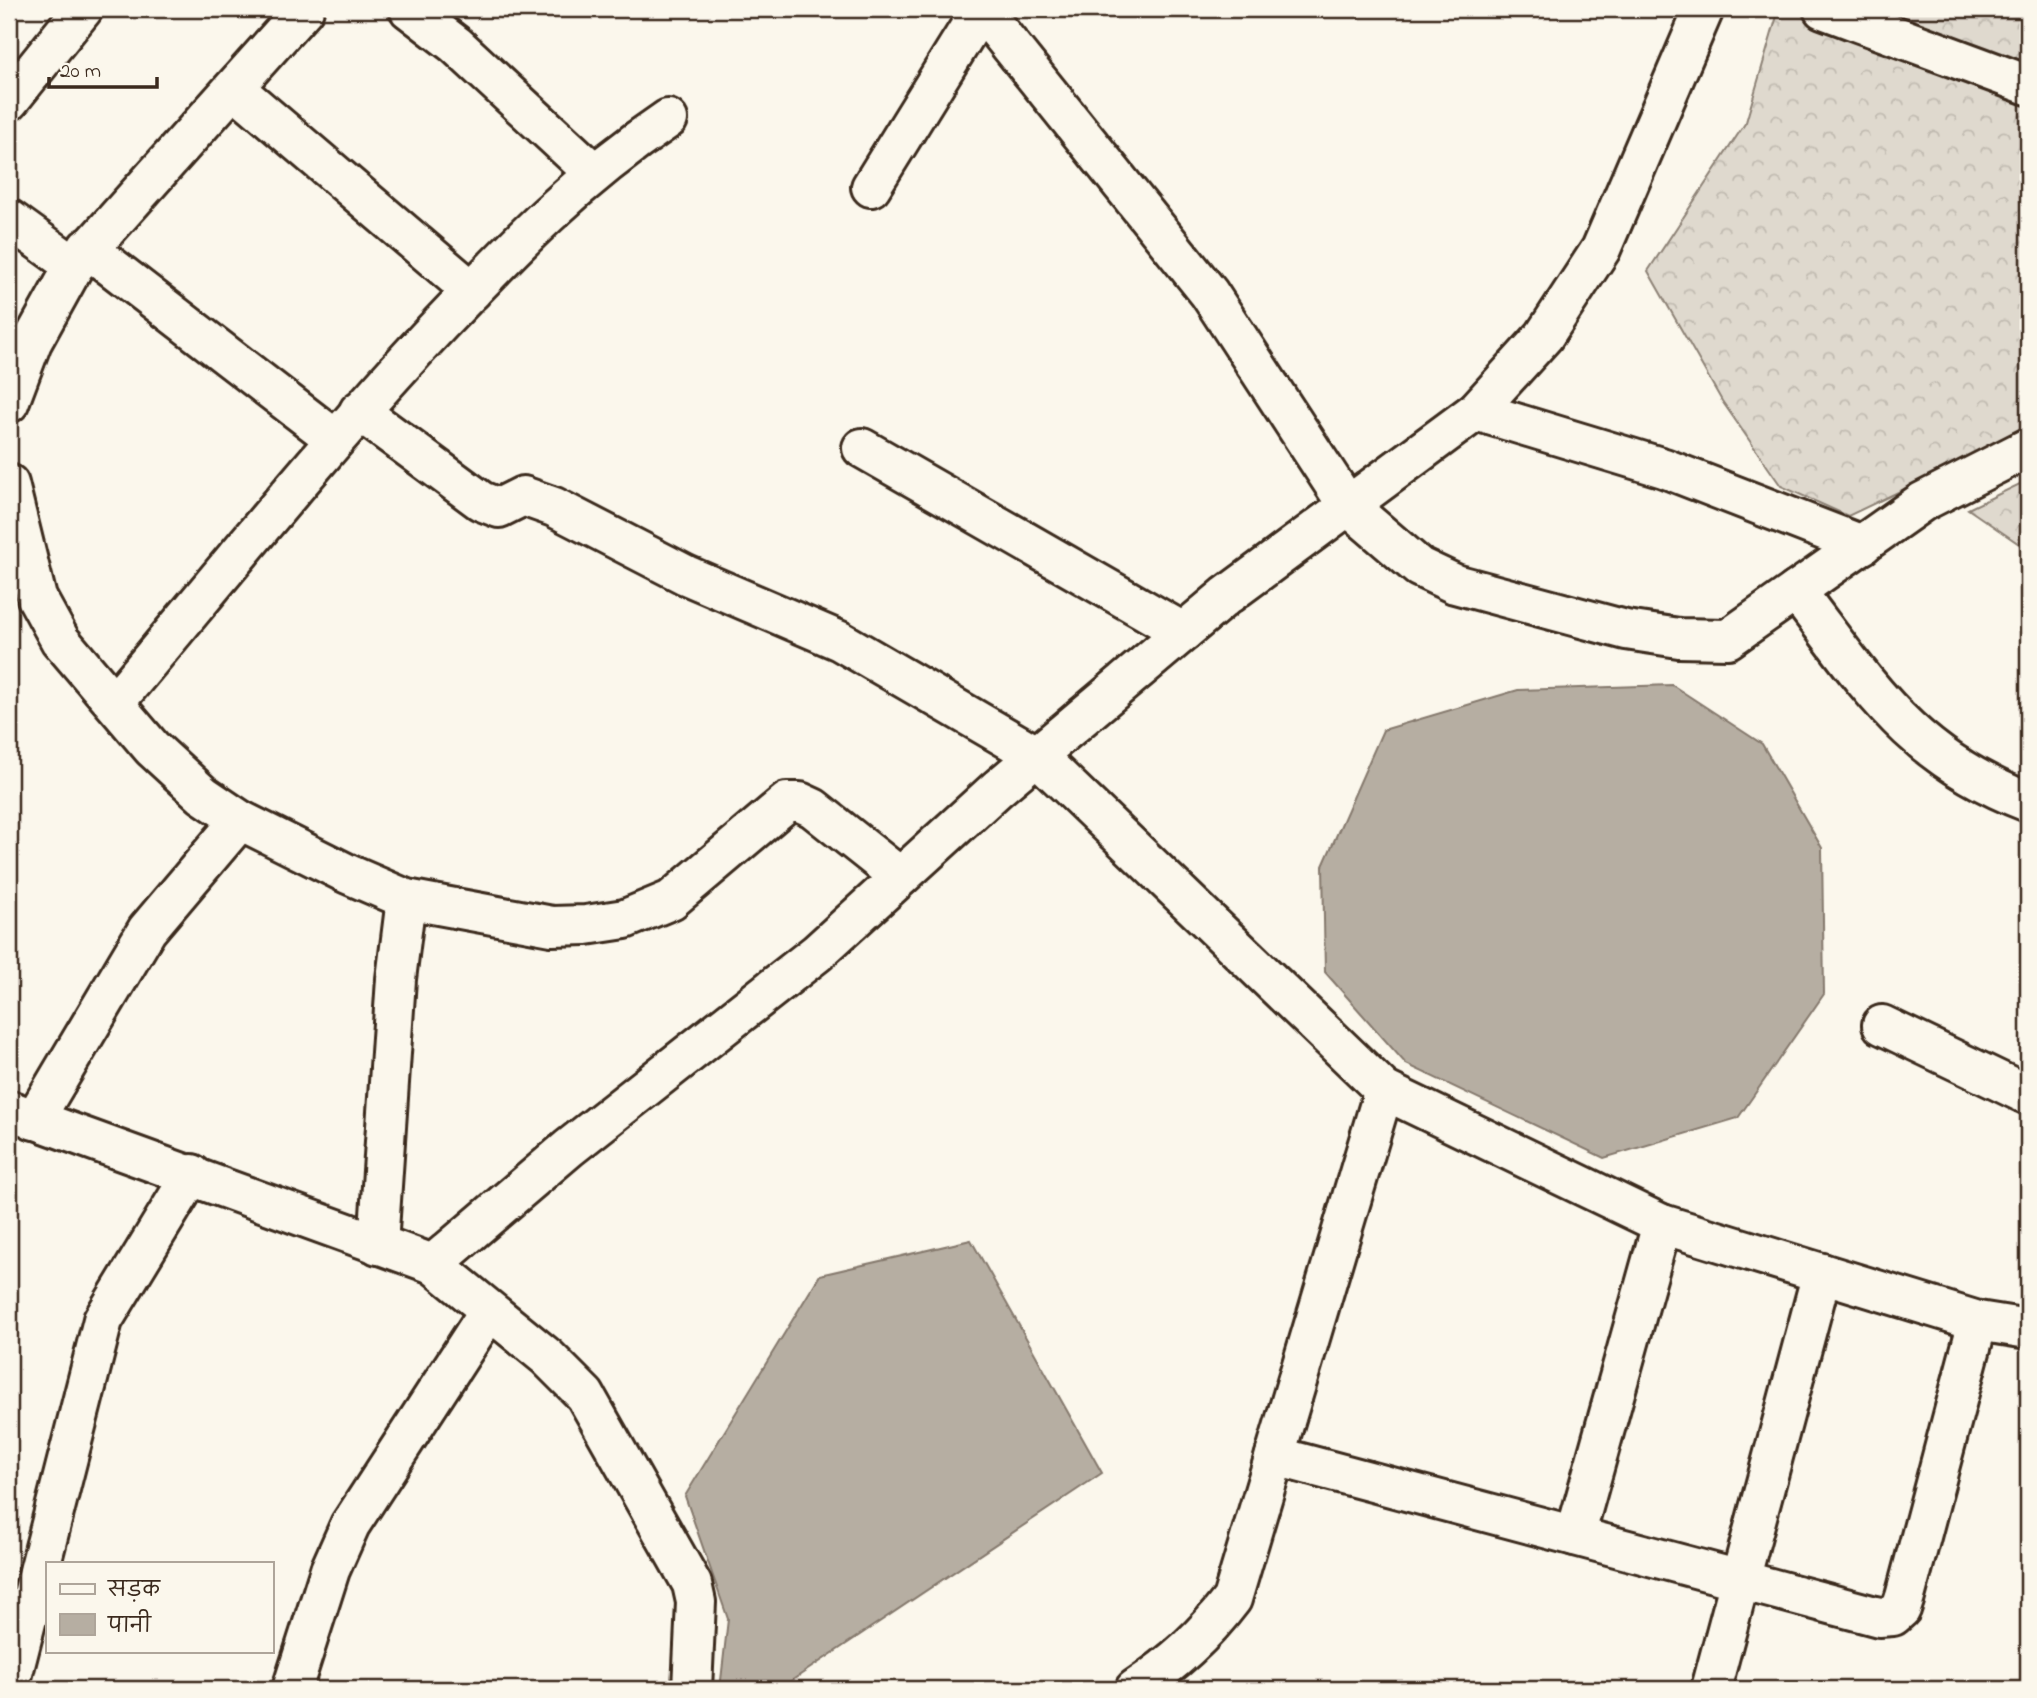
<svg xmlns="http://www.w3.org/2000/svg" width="2037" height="1698" font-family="'Indie Flower','Playpen Sans Deva',sans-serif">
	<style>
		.forest { fill: url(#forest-crowns); stroke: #8d8276; stroke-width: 2 }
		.water { fill: #b6aea2; stroke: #85796d; stroke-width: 2 }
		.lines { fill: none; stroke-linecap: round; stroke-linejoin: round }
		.minor-casing { stroke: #3b2a1e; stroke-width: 44 }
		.tertiary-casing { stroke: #3b2a1e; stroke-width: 44 }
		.minor { stroke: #fbf7ec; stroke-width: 38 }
		.tertiary { stroke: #fbf7ec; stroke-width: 38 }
	</style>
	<defs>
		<pattern id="forest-crowns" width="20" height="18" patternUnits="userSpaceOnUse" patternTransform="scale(1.75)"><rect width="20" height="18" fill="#dfd9ce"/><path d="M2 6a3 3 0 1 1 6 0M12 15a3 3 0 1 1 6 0" fill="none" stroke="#c0bab0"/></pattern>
	</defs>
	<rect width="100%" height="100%" fill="#fbf7ec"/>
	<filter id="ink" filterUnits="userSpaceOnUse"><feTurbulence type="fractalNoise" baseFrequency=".0143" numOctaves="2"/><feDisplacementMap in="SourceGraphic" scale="14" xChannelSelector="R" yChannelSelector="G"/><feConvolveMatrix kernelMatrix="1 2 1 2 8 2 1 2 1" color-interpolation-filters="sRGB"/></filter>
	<g filter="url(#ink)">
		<!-- forest -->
		<g class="forest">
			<polygon points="1779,9 2028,9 2028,430 1848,516 1781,486 1722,401 1648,271 1746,122"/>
			<polygon points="2028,480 2028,550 1968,509"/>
		</g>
		<!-- water -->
		<g class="water">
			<polygon points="1672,685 1762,744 1822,848 1824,994 1738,1118 1604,1158 1406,1064 1325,972 1323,866 1383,730 1518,690"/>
			<polygon points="971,1240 1102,1473 779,1689 720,1689 728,1619 685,1496 820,1275"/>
		</g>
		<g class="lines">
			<!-- minor casing -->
			<g class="minor-casing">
				<g id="minor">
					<polyline points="409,9 456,45 593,172"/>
					<polyline points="981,9 1209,293 1348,506 1419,567 1455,584 1626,630 1679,638 1728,639 1922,502 2028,448"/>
					<polyline points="1823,9 2028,85"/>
					<polyline points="234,88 472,291"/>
					<polyline points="9,101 83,9"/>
					<polyline points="871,187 980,11 977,9"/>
					<polyline points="9,219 74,266"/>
					<polyline points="87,248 335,439"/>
					<polyline points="9,403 32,342 74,266 304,9"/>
					<polyline points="359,411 481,501 499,508 523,496 554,507 686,575 840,641 1036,755 1384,1090 1662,1224 1978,1321 2028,1329"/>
					<polyline points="1476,411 1664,468 1862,545"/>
					<polyline points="862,448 1183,632"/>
					<polyline points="9,484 37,598 60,640 152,748 203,795 240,820 348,874 406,899 552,926 586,925 625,919 671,900 787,802 800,802 813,808 900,877"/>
					<path d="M1796 591C1869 686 1910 757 2028 802"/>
					<path d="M115 702C222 575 326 445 440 324 515 245 577 180 668 119"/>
					<polyline points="1882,1025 2028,1095"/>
					<polyline points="34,1120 147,930 240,820"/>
					<polyline points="378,1245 396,979 406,899"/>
					<polyline points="433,1264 547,1357 585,1395 692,1584 696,1602 692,1689"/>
					<polyline points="1275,1456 1879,1617 1893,1616 1901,1609 1905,1597 1978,1321"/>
					<polyline points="1575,1536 1662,1224"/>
					<polyline points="9,1689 103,1320 192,1174"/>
					<polyline points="292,1689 330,1570 350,1525 489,1311"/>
					<path d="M1135 1689C1174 1663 1204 1636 1232 1599L1384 1090"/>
					<polyline points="1711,1689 1822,1273"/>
				</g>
			</g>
			<!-- tertiary casing -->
			<g class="tertiary-casing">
				<polyline id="tertiary" points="9,1110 433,1264 569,1148 817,953 997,789 1226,596 1476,411 1544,336 1601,249 1704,9"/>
			</g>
			<!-- minor -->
			<use href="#minor" class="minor"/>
			<!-- tertiary -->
			<use href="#tertiary" class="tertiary"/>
		</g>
	</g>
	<!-- margin -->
	<rect width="2037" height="1698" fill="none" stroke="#fbf7ec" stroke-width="35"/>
	<rect x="18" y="18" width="2002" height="1663" fill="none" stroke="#3b2a1e" stroke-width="2.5" filter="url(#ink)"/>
	<!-- legend -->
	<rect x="46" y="1562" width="228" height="91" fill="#fbf7ec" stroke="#aea59a" stroke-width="2"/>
	<rect x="60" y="1584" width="35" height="10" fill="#fbf7ec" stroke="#aea59a" stroke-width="2"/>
	<text x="108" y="1596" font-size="21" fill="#3b2a1e">सड़क</text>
	<rect x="60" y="1614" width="35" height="21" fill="#b6aea2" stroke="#aea59a" stroke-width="2"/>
	<text x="108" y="1632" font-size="21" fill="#3b2a1e">पानी</text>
	<!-- scale -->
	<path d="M49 77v10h108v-10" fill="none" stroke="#3b2a1e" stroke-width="3.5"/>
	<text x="60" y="77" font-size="21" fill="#3b2a1e" stroke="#fbf7ec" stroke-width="5" paint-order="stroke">20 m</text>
</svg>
